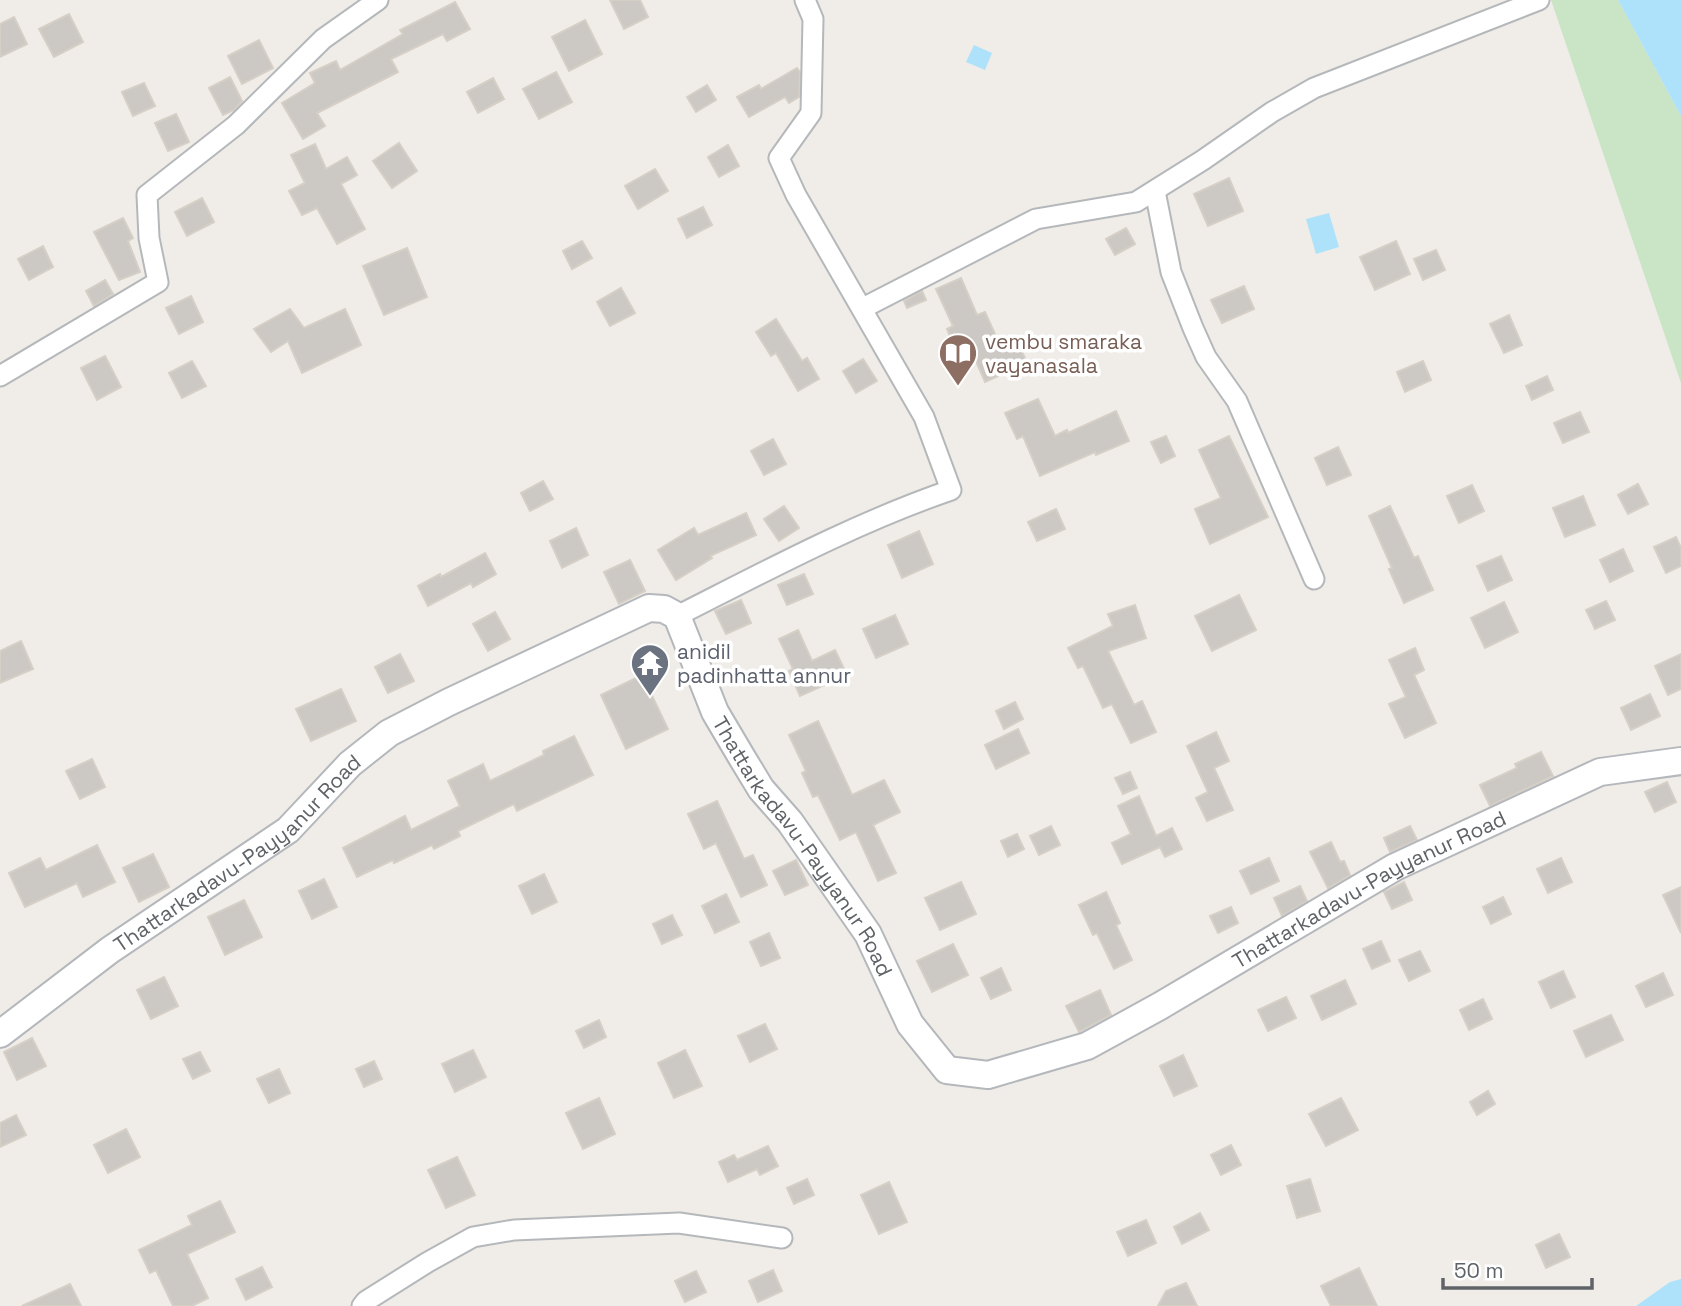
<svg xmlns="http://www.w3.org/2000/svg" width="1681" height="1306" font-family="'Space Grotesk',sans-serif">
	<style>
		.green { fill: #cae5c6 }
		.water { fill: #aee1fa }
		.building { fill: #ccc8c4; stroke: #d5cfc6; stroke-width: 2 }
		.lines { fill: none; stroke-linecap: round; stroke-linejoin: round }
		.street-casing { stroke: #b5b8bb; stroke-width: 23 }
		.secondary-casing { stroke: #b4b7bb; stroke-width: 30 }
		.street { stroke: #fff; stroke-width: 19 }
		.secondary { stroke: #fff; stroke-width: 26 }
		.labels { text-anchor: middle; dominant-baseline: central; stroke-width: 7; stroke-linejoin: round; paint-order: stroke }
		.education-label { font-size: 21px; fill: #785e54; stroke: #fff; text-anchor: start }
		.worship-label { font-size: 21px; fill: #5b616d; stroke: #fff; text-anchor: start }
		.street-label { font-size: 21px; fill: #5f6367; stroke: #fff }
	</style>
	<rect width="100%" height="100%" fill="#f0ede8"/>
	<!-- green -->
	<polygon class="green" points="1551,0 1618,0 1681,116 1681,383"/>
	<!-- water -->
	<g class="water">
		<polygon points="1618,0 1681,0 1681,116"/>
		<polygon points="974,45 992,53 985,70 966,62"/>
		<polygon points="1329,213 1339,247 1316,254 1306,219"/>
		<polygon points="1681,1279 1681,1306 1636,1306 1670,1282"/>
	</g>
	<!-- building -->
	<g class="building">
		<polygon points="610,0 640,0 648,17 624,29"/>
		<polygon points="455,2 470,29 447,41 443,34 391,59 398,72 317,113 325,126 303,139 282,103 315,83 310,73 336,61 340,70 403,34 400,30"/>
		<polygon points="69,14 83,42 54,57 39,29"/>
		<polygon points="14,17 27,44 0,57 0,24"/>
		<polygon points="585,20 602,54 569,71 552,37"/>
		<polygon points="259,40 273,68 242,84 228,56"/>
		<polygon points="797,68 800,72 799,97 789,103 785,97 749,117 737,97 759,85 761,89"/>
		<polygon points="556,72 572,102 539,119 523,89"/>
		<polygon points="230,77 242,101 234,110 223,115 209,88"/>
		<polygon points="493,78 504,99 478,113 467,92"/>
		<polygon points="144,83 155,106 133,116 122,92"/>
		<polygon points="707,85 716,100 696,112 687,97"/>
		<polygon points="176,114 189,142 168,151 155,123"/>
		<polygon points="399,143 417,171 392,188 373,161"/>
		<polygon points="315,144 326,169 347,157 357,175 341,184 365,229 337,244 317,208 302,215 289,191 305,183 291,155"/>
		<polygon points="728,145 739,166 719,177 708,157"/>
		<polygon points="655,169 668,191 638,209 625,186"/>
		<polygon points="1229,178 1243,211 1208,226 1194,194"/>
		<polygon points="202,198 214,222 187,236 175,212"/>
		<polygon points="703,207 712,225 687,238 678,219"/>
		<polygon points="123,218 133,238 128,241 140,272 119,280 94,232"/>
		<polygon points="1126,228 1135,244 1115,255 1106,239"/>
		<polygon points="582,241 592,258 572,269 563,251"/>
		<polygon points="1396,241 1410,274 1375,290 1360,257"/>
		<polygon points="43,246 53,267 29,280 18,259"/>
		<polygon points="407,248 427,297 384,315 363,266"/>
		<polygon points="1436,250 1445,270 1423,280 1414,259"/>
		<polygon points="961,278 977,315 985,312 1000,345 1016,337 1027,363 985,382 969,345 956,351 947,329 953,326 936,289"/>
		<polygon points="105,280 113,294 94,306 86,291"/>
		<polygon points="1244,286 1254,309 1222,323 1211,300"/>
		<polygon points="621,288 635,313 610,326 597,302"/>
		<polygon points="922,291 926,300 907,308 904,301"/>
		<polygon points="191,296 203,322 179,334 166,308"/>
		<polygon points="290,309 304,328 345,309 361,345 302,373 288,341 271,352 254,329"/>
		<polygon points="1509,315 1522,345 1504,353 1490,324"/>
		<polygon points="776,319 802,361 807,358 819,379 798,391 776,353 771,356 756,332"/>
		<polygon points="105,356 121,387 97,400 81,368"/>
		<polygon points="863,359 877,381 856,393 843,371"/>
		<polygon points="192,361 206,386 182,398 169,373"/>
		<polygon points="1423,361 1431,380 1405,392 1397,372"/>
		<polygon points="1547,376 1553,390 1532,400 1526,386"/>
		<polygon points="1038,399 1055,436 1067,430 1068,433 1116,411 1129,441 1096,455 1095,452 1040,476 1023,436 1017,439 1005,413"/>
		<polygon points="1580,412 1589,432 1563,443 1554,423"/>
		<polygon points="1166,436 1175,456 1161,463 1151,442"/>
		<polygon points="1229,436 1268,517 1210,544 1195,509 1221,498 1199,450"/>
		<polygon points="773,439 786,464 764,475 751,451"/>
		<polygon points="1338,447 1351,475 1327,485 1315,458"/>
		<polygon points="543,481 553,499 530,511 521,493"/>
		<polygon points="1638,484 1648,504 1628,514 1618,495"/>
		<polygon points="1472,485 1484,511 1459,523 1447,496"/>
		<polygon points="1583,496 1595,525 1565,537 1553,508"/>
		<polygon points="784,506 799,528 779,541 764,519"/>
		<polygon points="1390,506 1414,558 1418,556 1433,590 1404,603 1389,569 1392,568 1369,516"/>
		<polygon points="1056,509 1065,529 1037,541 1028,522"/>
		<polygon points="746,513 756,535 710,556 712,558 676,580 658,550 694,528 698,535"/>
		<polygon points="576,528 588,555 562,568 550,541"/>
		<polygon points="919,531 933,564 902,578 888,545"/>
		<polygon points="1676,537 1681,548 1681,566 1666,573 1654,547"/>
		<polygon points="1623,549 1633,571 1610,582 1600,560"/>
		<polygon points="485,553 496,574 473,587 471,583 428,606 418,586 440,574 441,577"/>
		<polygon points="1501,556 1512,580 1488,591 1477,566"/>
		<polygon points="630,560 645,591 619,604 604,572"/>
		<polygon points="804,574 813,594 787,605 778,585"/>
		<polygon points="1239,595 1256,630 1212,651 1195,616"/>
		<polygon points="741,600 751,623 726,634 715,611"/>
		<polygon points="1606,601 1615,620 1595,629 1586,610"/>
		<polygon points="1504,602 1518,632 1485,648 1471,618"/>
		<polygon points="1135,605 1146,638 1108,651 1134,705 1142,701 1156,732 1131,743 1112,704 1103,708 1083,666 1078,668 1068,648 1113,626 1108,614"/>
		<polygon points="495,612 510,639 488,651 473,624"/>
		<polygon points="895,615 908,644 876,658 863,629"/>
		<polygon points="798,630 812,661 835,650 847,675 800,696 789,671 793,669 779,639"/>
		<polygon points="21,641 33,669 0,683 0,651"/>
		<polygon points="1415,648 1424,670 1414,675 1436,723 1405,738 1389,704 1406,697 1389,660"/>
		<polygon points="400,654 414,681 388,693 375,667"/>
		<polygon points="1681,654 1681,689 1668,695 1655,666"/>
		<polygon points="642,675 668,729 626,749 601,695"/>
		<polygon points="341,689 356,721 311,741 296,709"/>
		<polygon points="1650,694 1660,716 1631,730 1621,708"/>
		<polygon points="1015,702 1023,719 1004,729 996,711"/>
		<polygon points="818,721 852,795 884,780 900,812 873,825 896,873 878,881 856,832 840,840 818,795 813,797 802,773 806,771 789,735"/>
		<polygon points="1018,729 1029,753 996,769 985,745"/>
		<polygon points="1216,732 1229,761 1214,768 1233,810 1207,821 1196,798 1208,792 1187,746"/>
		<polygon points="574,736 593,775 517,811 514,804 458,831 460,836 434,849 432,845 394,863 393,860 357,877 343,848 405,816 411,830 460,806 448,781 483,764 490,781 544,755 543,751"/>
		<polygon points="1541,752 1553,776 1490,806 1480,785 1517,768 1515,764"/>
		<polygon points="92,759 105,787 80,799 66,771"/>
		<polygon points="1130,772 1137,788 1123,794 1115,778"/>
		<polygon points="1667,782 1676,802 1655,812 1645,792"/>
		<polygon points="1139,796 1156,836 1172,828 1182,849 1165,857 1160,847 1122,864 1112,843 1131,834 1118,806"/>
		<polygon points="717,801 744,859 753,855 767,885 741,897 716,843 704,849 688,814"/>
		<polygon points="1051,826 1060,845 1039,855 1030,836"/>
		<polygon points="1410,826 1417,840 1390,852 1384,838"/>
		<polygon points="1017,834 1024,849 1008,857 1001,841"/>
		<polygon points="1331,842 1340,862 1344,861 1350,875 1328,888 1310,852"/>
		<polygon points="97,845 115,882 83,897 77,883 25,907 9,873 40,858 46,870"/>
		<polygon points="153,854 169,887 139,902 123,868"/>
		<polygon points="1269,858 1279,881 1251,894 1240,871"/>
		<polygon points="1561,858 1572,882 1548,893 1537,869"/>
		<polygon points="796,860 808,885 785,895 773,871"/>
		<polygon points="544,874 557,902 532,914 519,886"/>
		<polygon points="324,879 337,907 312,919 299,891"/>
		<polygon points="961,882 976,914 940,930 925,898"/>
		<polygon points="1404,882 1412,900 1392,909 1384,892"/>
		<polygon points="1300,886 1307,901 1282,916 1274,898"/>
		<polygon points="1681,887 1681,933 1663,895"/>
		<polygon points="1106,892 1120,923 1116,925 1132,960 1114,969 1097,933 1093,935 1079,905"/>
		<polygon points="726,894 739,922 715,933 702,906"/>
		<polygon points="1503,897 1511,914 1491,924 1483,907"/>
		<polygon points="244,900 262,937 225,955 208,917"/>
		<polygon points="1231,907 1238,923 1218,933 1210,916"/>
		<polygon points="672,915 682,935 662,944 653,924"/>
		<polygon points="769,933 780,958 761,966 750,942"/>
		<polygon points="1381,941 1390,961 1372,969 1363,949"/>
		<polygon points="953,944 968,975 932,992 917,961"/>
		<polygon points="1420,951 1430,971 1409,981 1399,960"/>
		<polygon points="1001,968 1011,990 991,999 981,978"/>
		<polygon points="1563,971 1575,997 1551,1008 1539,982"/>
		<polygon points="1663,973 1673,995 1646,1007 1636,986"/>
		<polygon points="164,977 178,1006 151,1019 137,990"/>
		<polygon points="1345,980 1356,1004 1322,1020 1311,996"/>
		<polygon points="1100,990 1111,1015 1079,1032 1066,1006"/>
		<polygon points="1286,997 1296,1018 1268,1031 1258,1010"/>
		<polygon points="1483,999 1492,1019 1469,1030 1460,1010"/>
		<polygon points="1611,1015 1623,1040 1586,1057 1574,1031"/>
		<polygon points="599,1020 606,1037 584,1048 576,1031"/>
		<polygon points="765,1024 777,1049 750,1062 738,1036"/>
		<polygon points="32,1038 46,1066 17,1080 4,1052"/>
		<polygon points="473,1050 486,1077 455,1092 442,1064"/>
		<polygon points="685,1050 702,1086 674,1098 658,1063"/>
		<polygon points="200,1052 210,1071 193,1079 183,1059"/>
		<polygon points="1183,1055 1197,1086 1174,1096 1160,1066"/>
		<polygon points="374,1061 382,1079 364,1087 356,1069"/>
		<polygon points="279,1069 290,1093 269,1103 257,1079"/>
		<polygon points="1488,1091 1495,1104 1477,1115 1470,1102"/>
		<polygon points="599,1098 615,1134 583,1149 566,1113"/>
		<polygon points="1341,1098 1358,1130 1326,1146 1309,1114"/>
		<polygon points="16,1115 26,1135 0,1147 0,1123"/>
		<polygon points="126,1129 140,1157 108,1173 94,1145"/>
		<polygon points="1231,1145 1241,1165 1221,1175 1211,1155"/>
		<polygon points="768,1146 778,1166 760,1175 757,1169 728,1182 719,1162 734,1155 737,1160"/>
		<polygon points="457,1157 475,1195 446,1208 428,1170"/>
		<polygon points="807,1179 814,1195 794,1204 787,1188"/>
		<polygon points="1310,1179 1320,1211 1297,1218 1287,1186"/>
		<polygon points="889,1182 907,1222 879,1234 861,1195"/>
		<polygon points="220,1201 235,1232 187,1254 208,1298 192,1306 173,1306 156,1270 150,1273 139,1250 192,1225 188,1216"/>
		<polygon points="1200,1213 1209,1230 1182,1244 1174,1227"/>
		<polygon points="1146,1220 1156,1243 1128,1256 1117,1232"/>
		<polygon points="1559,1234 1570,1257 1546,1268 1536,1245"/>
		<polygon points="262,1267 272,1287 246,1300 236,1279"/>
		<polygon points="1359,1268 1377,1306 1331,1306 1321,1286"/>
		<polygon points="773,1270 782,1291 758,1302 749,1281"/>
		<polygon points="696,1271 706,1292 685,1302 675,1281"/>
		<polygon points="1186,1283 1197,1306 1158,1306 1166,1291"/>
		<polygon points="70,1284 81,1306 22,1306"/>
	</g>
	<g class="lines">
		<!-- street casing -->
		<g class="street-casing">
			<g id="street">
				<polyline points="1155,191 1171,272 1193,328 1206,357 1237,401 1314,579"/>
				<polyline points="863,308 1036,219 1136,202 1203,160 1272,112 1314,88 1539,0"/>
				<polyline points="0,376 158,282 149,238 147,195 236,125 323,39 378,0"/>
				<path d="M677 616C766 571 855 523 951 490L924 417 796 195 779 158 811 113 813 19 805 0"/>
				<polyline points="362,1306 366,1301 428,1262 473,1237 514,1230 679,1223 782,1238"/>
			</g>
		</g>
		<!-- secondary casing -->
		<g class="secondary-casing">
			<g id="secondary">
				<path id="s1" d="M0 1034 110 950 288 830 350 764 389 733 449 702 649 608 664 609 677 616 715 712 741 756 761 789 790 822 868 934 910 1024 947 1070 988 1075 1087 1046 1160 1006 1395 867 1600 772 1681 761"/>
			</g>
		</g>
		<!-- street -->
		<use href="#street" class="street"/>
		<!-- secondary -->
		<use href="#secondary" class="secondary"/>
	</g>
	<!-- icons -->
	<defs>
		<g id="library-pin" transform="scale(2.0125)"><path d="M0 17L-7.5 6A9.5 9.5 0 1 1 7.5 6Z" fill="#8d6e63" stroke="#fff"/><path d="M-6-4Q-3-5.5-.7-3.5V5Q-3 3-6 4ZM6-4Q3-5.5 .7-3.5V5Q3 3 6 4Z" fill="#fff"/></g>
		<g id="temple-pin" transform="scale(2.0125)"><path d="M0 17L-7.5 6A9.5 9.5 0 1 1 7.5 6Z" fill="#6b7280" stroke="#fff"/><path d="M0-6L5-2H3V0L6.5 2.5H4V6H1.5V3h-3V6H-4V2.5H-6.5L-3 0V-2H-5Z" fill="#fff"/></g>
	</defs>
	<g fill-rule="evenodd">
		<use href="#library-pin" x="958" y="353"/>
		<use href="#temple-pin" x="650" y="663"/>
	</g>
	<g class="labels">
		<!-- education labels -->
		<g class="education-label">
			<text x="985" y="341">vembu smaraka<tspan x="985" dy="24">vayanasala</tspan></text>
		</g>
		<!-- worship labels -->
		<g class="worship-label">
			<text x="677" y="651">anidil<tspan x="677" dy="24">padinhatta annur</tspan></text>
		</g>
		<!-- street labels -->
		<g class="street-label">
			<text stroke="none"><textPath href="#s1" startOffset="1076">Thattarkadavu-Payyanur Road</textPath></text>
			<text stroke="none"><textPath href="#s1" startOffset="299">Thattarkadavu-Payyanur Road</textPath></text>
			<text stroke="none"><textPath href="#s1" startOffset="1811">Thattarkadavu-Payyanur Road</textPath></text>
		</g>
	</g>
	<!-- scale -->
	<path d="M1443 1278v10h149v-10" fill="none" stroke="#5f6367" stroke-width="3.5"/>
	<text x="1454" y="1278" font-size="21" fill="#5f6367" stroke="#ffffff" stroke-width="5" paint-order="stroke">50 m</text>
</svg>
